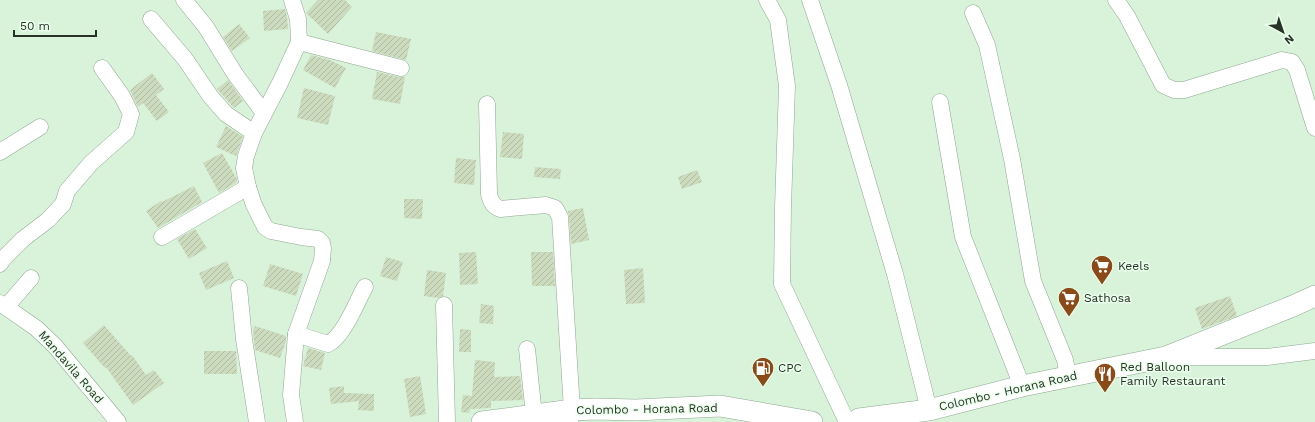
<svg xmlns="http://www.w3.org/2000/svg" width="1315" height="422" font-family="'Work Sans',sans-serif">
	<style>
		.building { fill: url(#building-hatch) }
		.lines { fill: none; stroke-linecap: round; stroke-linejoin: round }
		.minor-casing { stroke: #8fa790; stroke-width: 17 }
		.major-casing { stroke: #8fa790; stroke-width: 22 }
		.minor { stroke: #fff; stroke-width: 16 }
		.major { stroke: #fff; stroke-width: 21 }
		.labels { text-anchor: middle; dominant-baseline: central; stroke-width: 3; stroke-linejoin: round; paint-order: stroke }
		.poi-label { font-size: 12px; fill: #283228; stroke: #eaffeb; text-anchor: start }
		.street-label { font-size: 12px; fill: #283228; stroke: #eaffeb }
	</style>
	<defs>
		<pattern id="building-hatch" width="6" height="6" patternUnits="userSpaceOnUse"><rect width="6" height="6" fill="#ccdabd"/><path d="M-1 1l2-2M0 6l6-6M5 7l2-2" fill="none" stroke="#afbca2"/></pattern>
	</defs>
	<rect width="100%" height="100%" fill="#d9f3db"/>
	<!-- building -->
	<g class="building">
		<polygon points="318,0 345,0 352,7 328,34 306,13"/>
		<polygon points="285,9 287,16 288,29 264,31 263,11"/>
		<polygon points="239,24 250,38 232,51 223,37"/>
		<polygon points="376,32 411,39 406,60 372,51"/>
		<polygon points="311,55 330,60 346,68 335,88 303,70"/>
		<polygon points="377,72 399,77 405,77 400,104 372,99"/>
		<polygon points="152,73 164,89 156,95 169,112 157,121 143,103 138,107 130,90"/>
		<polygon points="228,80 243,101 234,108 217,89"/>
		<polygon points="304,88 335,96 328,125 297,118"/>
		<polygon points="226,126 243,137 236,156 216,147"/>
		<polygon points="503,132 524,134 522,159 500,157"/>
		<polygon points="222,153 237,179 237,182 219,193 203,163"/>
		<polygon points="456,158 476,160 474,185 454,183"/>
		<polygon points="535,167 561,169 560,179 534,177"/>
		<polygon points="697,170 702,182 682,189 678,177"/>
		<polygon points="194,186 202,202 158,228 146,211 161,201 162,202"/>
		<polygon points="404,199 423,199 422,219 404,218"/>
		<polygon points="583,208 589,240 571,244 569,216 568,211"/>
		<polygon points="195,229 207,248 189,259 177,239"/>
		<polygon points="476,252 478,284 460,285 459,253"/>
		<polygon points="531,252 553,252 555,286 532,286"/>
		<polygon points="386,257 403,262 397,281 380,276"/>
		<polygon points="227,261 234,278 206,290 199,273"/>
		<polygon points="270,264 303,274 296,296 263,286"/>
		<polygon points="643,268 645,303 626,304 624,270"/>
		<polygon points="427,270 446,273 443,296 438,298 424,296"/>
		<polygon points="1230,296 1237,316 1202,329 1195,308"/>
		<polygon points="481,304 494,306 493,324 479,323"/>
		<polygon points="104,325 131,356 132,355 146,375 154,370 164,383 133,405 106,367 105,368 83,343"/>
		<polygon points="255,326 286,336 286,341 280,358 255,350 253,331"/>
		<polygon points="460,329 471,330 471,352 459,352"/>
		<polygon points="308,348 325,353 321,370 303,366"/>
		<polygon points="204,351 236,351 237,374 204,374"/>
		<polygon points="475,360 495,362 494,377 520,376 523,400 491,401 491,408 470,409 469,413 461,412 463,395 472,396"/>
		<polygon points="420,376 426,414 410,417 404,379"/>
		<polygon points="344,386 344,393 374,394 374,411 358,410 359,401 331,404 329,388"/>
	</g>
	<g class="lines">
		<!-- minor casing -->
		<g class="minor-casing">
			<g id="minor">
				<polyline points="184,0 206,27 235,74 264,113"/>
				<polyline points="292,0 298,19 299,42 280,83 254,133 246,156 244,168 248,187 254,205 265,227 271,231 301,237 318,239 322,243 323,248 322,261 296,334 291,395 295,422"/>
				<polyline points="767,0 778,20 787,86 783,207 782,284 847,422"/>
				<polyline points="810,0 839,85 895,274 929,410"/>
				<polyline points="1116,0 1127,16 1163,85 1174,90 1184,90 1282,60 1292,62 1297,70 1315,128"/>
				<polyline points="973,13 987,45 1012,159 1033,281 1065,360 1068,376"/>
				<polyline points="151,19 185,59 211,97 226,114 254,133"/>
				<polyline points="299,42 401,68"/>
				<polyline points="940,102 963,237 1022,386"/>
				<path d="M487 104 489 194C491 202 493 206 500 209L546 205 555 208 560 217 572 410 570 422"/>
				<polyline points="0,152 40,127"/>
				<polyline points="162,237 248,187"/>
				<polyline points="0,264 3,259 23,239 48,220 63,204 67,191 91,163 126,132 131,114 122,96 102,68"/>
				<polyline points="239,288 244,339 257,422"/>
				<polyline points="0,303 36,328 55,346 118,422"/>
				<polyline points="444,305 447,422"/>
				<polyline points="6,307 31,278"/>
				<path d="M296 334 328 344C344 336 356 303 365 287"/>
				<polyline points="527,349 534,415"/>
				<polyline points="1173,357 1267,357 1315,351"/>
			</g>
		</g>
		<!-- major casing -->
		<g class="major-casing">
			<g id="major">
				<polyline points="482,422 572,410 596,409 636,410 720,406 812,422"/>
				<polyline points="857,422 859,419 929,410 1022,386 1166,357 1293,306 1315,296"/>
			</g>
		</g>
		<!-- minor -->
		<use href="#minor" class="minor"/>
		<!-- major -->
		<use href="#major" class="major"/>
	</g>
	<!-- icons -->
	<defs>
		<g id="supermarket-pin" transform="scale(1.15)"><path d="M0 17L-7.5 6A9.5 9.5 0 1 1 7.5 6Z" fill="#8b4a17" stroke="#eaffeb"/><path d="M-6-5.5h2.5l.6 2H6L4.5 2H-2.5L-4.4-4H-6ZM-1.5 3.2a1.3 1.3 0 1 0 .1 0ZM3 3.2a1.3 1.3 0 1 0 .1 0Z" fill="#fff"/></g>
		<g id="fuel-pin" transform="scale(1.15)"><path d="M0 17L-7.5 6A9.5 9.5 0 1 1 7.5 6Z" fill="#8b4a17" stroke="#eaffeb"/><path d="M-5.5-6h7V0h2V4h1.3V-2.5L3-4.5l.8-.8L6-3V5H2.5V1h-1V6h-7ZM-4.2-4.7v3.2H.2V-4.7Z" fill="#fff"/></g>
		<g id="restaurant-pin" transform="scale(1.15)"><path d="M0 17L-7.5 6A9.5 9.5 0 1 1 7.5 6Z" fill="#8b4a17" stroke="#eaffeb"/><path d="M-5-6h1v4h1v-4h1v4h1v-4h1v5L-1.5 .5V6h-2V.5L-5-1ZM5-6V6H3V1.5H1.5Q1.5-4 5-6Z" fill="#fff"/></g>
	</defs>
	<g fill-rule="evenodd">
		<use href="#supermarket-pin" x="1102" y="266"/>
		<use href="#supermarket-pin" x="1069" y="298"/>
		<use href="#fuel-pin" x="763" y="368"/>
		<use href="#restaurant-pin" x="1105" y="374"/>
	</g>
	<g class="labels">
		<!-- poi labels -->
		<g class="poi-label">
			<text x="1118" y="266">Keels</text>
			<text x="1084" y="298">Sathosa</text>
			<text x="1120" y="367">Red Balloon<tspan x="1120" dy="14">Family Restaurant</tspan></text>
			<text x="778" y="368">CPC</text>
		</g>
		<!-- street labels -->
		<g class="street-label">
			<text transform="translate(71 367) rotate(49)">Mandavila Road</text>
			<text transform="translate(1008 391) rotate(-13)">Colombo - Horana Road</text>
			<text transform="translate(647 409) rotate(-1)">Colombo - Horana Road</text>
		</g>
	</g>
	<!-- north arrow -->
	<g transform="translate(1283 32) rotate(140)" stroke="#eaffeb" stroke-width="3" paint-order="stroke">
	<path d="M0-3L7 15L0 10L-7 15Z" fill="#283228"/>
	<text y="-6" font-size="11" font-weight="bold" text-anchor="middle" fill="#283228">N</text>
	</g>
	<!-- scale -->
	<path d="M14 30v6h82v-6" fill="none" stroke="#283228" stroke-width="2"/>
	<text x="20" y="30" font-size="12" fill="#283228" stroke="#eaffeb" stroke-width="3" paint-order="stroke">50 m</text>
</svg>
